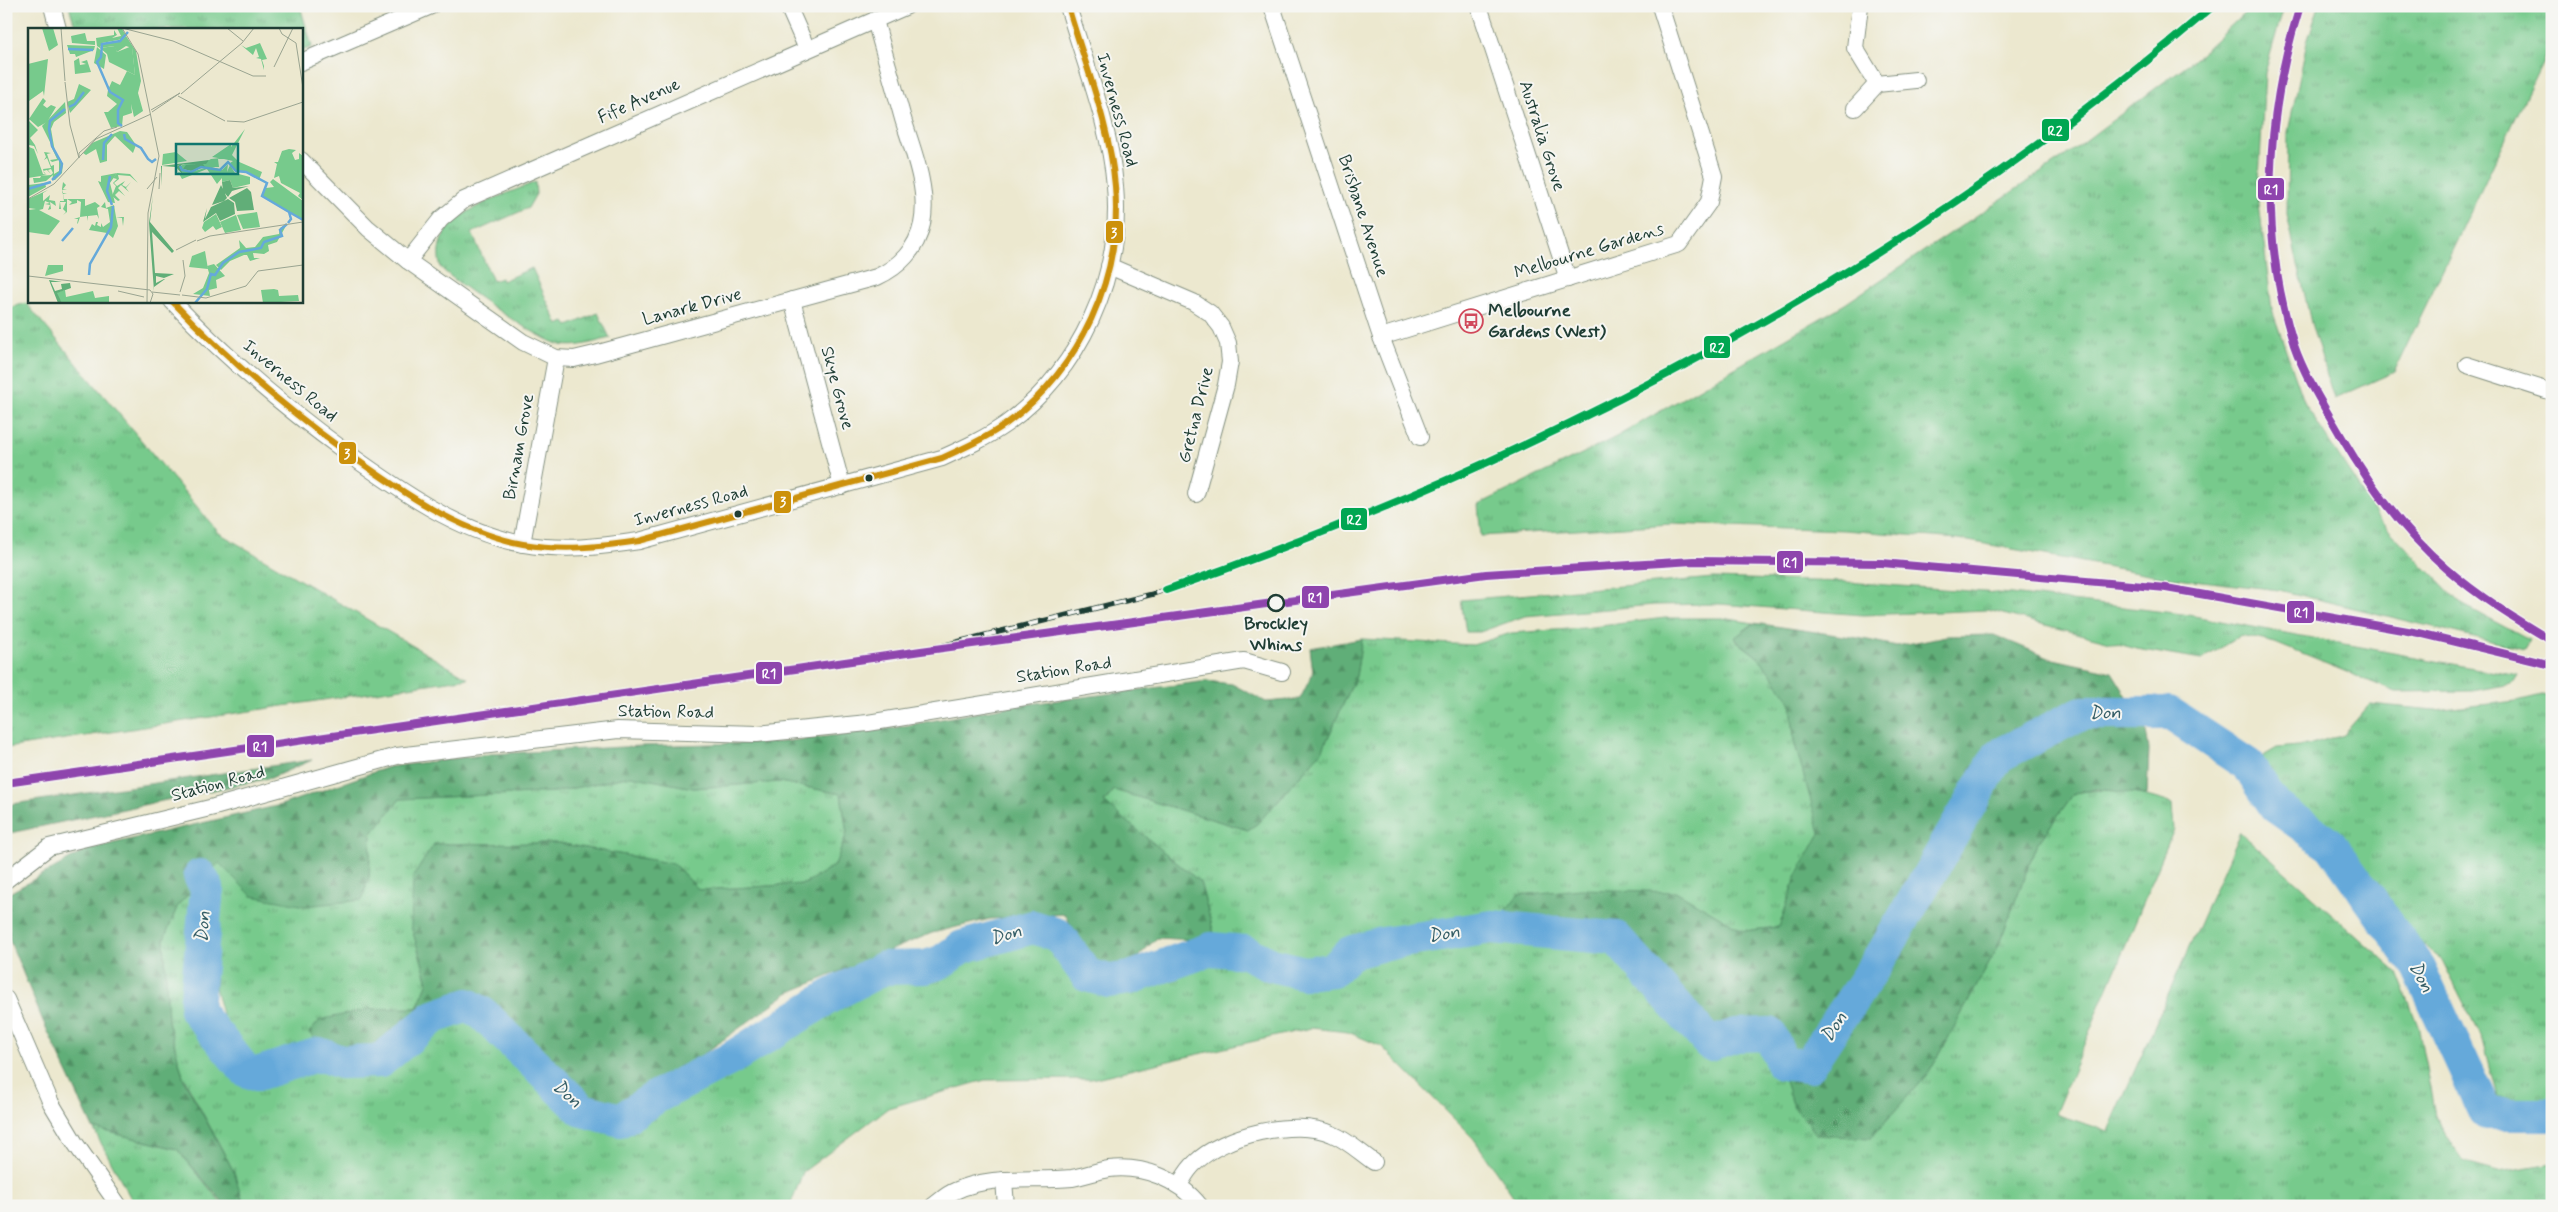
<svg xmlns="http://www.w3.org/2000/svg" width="2558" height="1212" font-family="Mynerve,sans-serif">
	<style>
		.grass { fill: url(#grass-tufts); stroke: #4b8460 }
		.forest { fill: url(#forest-firs); stroke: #407656 }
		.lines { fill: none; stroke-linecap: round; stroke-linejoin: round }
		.river { stroke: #65a9da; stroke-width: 34 }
		.street-casing { stroke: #869282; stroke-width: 18 }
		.street { stroke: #fff; stroke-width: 16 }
		.rail-casing { stroke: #1f3d34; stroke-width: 5.5 }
		.rail { stroke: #f6f6f2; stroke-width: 4; stroke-dasharray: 11; stroke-linecap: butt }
		.bus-1-casing { stroke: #f6f6f2; stroke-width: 10 }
		.bus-1 { stroke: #cc910a; stroke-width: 6 }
		.rail-1-casing { stroke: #f6f6f2; stroke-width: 11 }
		.rail-2-casing { stroke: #f6f6f2; stroke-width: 11 }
		.rail-1 { stroke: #8e44ad; stroke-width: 8 }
		.rail-2 { stroke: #00a651; stroke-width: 8 }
		.bus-dot { fill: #1f3d34; stroke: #f6f6f2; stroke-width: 2 }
		.stop-dot { fill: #f6f6f2; stroke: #1f3d34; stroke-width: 2.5 }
		.labels { text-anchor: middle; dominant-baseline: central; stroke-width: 4; stroke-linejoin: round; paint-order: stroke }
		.street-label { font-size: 18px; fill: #1f3d34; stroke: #f6f6f2 }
		.poi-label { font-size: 18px; font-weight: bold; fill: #1f3d34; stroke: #f6f6f2; text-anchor: start }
		.stop-label { font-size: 18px; font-weight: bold; fill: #1f3d34; stroke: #f6f6f2 }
		.water-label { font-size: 19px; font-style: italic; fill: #345d66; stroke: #f6f6f2 }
		.inset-river { fill: none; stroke: #65a9da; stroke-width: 2.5 }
		.inset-road { fill: none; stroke: #9aa491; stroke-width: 1 }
		.view { fill: #0f766e; fill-opacity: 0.15; stroke: #0f766e; stroke-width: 2.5 }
		.inset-edge { fill: none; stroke: #1f3d34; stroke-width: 2.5 }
		.line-badge { stroke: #f6f6f2; stroke-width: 2 }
		.badge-label { font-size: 14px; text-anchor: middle; font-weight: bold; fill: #fff }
	</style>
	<defs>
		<pattern id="grass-tufts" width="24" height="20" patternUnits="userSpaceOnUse" patternTransform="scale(1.25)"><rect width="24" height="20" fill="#77ca8c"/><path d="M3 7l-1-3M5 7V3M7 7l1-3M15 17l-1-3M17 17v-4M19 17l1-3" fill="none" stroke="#61a573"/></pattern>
		<pattern id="forest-firs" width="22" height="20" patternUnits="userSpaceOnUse" patternTransform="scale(1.25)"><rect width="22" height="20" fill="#61ae78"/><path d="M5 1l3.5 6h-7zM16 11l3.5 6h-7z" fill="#4f8f63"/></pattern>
	</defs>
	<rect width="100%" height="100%" fill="#f6f6f2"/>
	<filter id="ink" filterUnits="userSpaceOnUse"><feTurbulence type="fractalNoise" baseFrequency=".02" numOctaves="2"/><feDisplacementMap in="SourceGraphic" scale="10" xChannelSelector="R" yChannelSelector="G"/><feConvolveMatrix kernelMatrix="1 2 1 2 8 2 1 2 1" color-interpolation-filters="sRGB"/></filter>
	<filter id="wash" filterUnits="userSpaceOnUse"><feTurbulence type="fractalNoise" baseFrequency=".0096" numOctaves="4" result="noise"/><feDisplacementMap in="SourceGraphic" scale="20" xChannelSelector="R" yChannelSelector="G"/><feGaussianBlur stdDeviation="1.12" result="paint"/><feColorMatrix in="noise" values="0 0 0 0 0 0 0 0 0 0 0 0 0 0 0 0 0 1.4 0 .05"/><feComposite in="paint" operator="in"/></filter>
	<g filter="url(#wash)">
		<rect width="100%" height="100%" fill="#ece8cf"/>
		<!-- grass -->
		<g class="grass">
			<polygon points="69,6 300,6 312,47 301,51 301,29 76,29"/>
			<polygon points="2252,6 2284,6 2265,73 2258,196 2272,310 2305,404 2381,522 2460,603 2529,640 2524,649 2279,590 2159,576 1958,539 1844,530 1671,524 1481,536 1478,505 1616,437 1845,304 2061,159 2200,55"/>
			<polygon points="2319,6 2552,6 2552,42 2394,372 2334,399 2311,323 2287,215 2288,132 2307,42"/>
			<path d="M535 182 536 194 528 208 472 233 493 281 501 278 502 281 532 268 558 325 565 322 568 326 598 313 610 338C594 342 577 348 561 345 539 340 458 285 441 268 425 216 499 198 535 182Z"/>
			<polygon points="26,303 219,533 468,678 6,748 6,309"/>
			<polygon points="1713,578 1846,582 2011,594 2183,614 2517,676 2512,684 2471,691 2396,692 2275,643 2241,635 2201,660 2137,649 1988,610 1863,615 1719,604 1654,605 1525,616 1480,632 1466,632 1461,600"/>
			<path d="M1665 618H1722L1754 623 1734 639 1759 658 1792 702 1794 741 1821 834 1797 875 1779 927 1744 931 1677 892 1493 926 1616 938 1710 1044 1736 1035 1770 1034 1782 1063V1072L1930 1071 1997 949 2036 846 2074 793C2108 787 2140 792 2172 804L2174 829 2055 1114 2108 1131 2240 832 2397 972 2418 1026 2435 1115 2463 1162 2499 1172 2552 1163V1206H1520L1474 1139 1381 1046 1348 1032 1311 1028 1091 1079 985 1080 888 1108 803 1172 790 1206H244L234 1172 183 1076 168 1021 164 939 178 905 197 886 200 904 194 939 193 1015 233 1067 251 1081 276 1080 321 1067 365 1068 396 1063 452 1020 466 1017 488 1028 531 1075 573 1112 599 1128H624L693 1093 832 1008 884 982 919 979 957 970 972 955 1009 941H1038L1054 947 1070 968 1089 987 1119 989 1157 980 1204 965H1233L1273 976 1329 981 1355 960 1490 927 1465 924 1347 945 1333 958 1309 965 1278 959 1253 946 1216 941 1200 882 1104 803 1114 790 1248 830 1258 823 1322 751 1356 676 1362 639 1473 645 1511 633 1584 628Z"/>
			<polygon points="2542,695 2552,697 2552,1098 2497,1097 2482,1039 2442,960 2374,905 2331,845 2275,806 2248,765 2277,748 2308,745 2344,734 2370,704 2434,710 2517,701"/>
			<polygon points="631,776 694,788 780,782 841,794 847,833 835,865 804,884 699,890 674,864 558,843 434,844 411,926 428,982 417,1008 368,1009 309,1033 322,1043 274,1061 248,1056 224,1022 215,987 216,946 221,911 208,874 219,863 252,896 369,877 371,834 400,799 555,792"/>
			<polygon points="93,1128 177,1149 224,1206 135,1206"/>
		</g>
		<!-- forest -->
		<g class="forest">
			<polygon points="1754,623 1858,638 1897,646 1946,636 1994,635 2049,658 2112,672 2145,725 2149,749 2147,795 2097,789 2074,793 2036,846 1997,949 1930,1071 1871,1138 1817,1135 1793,1106 1782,1072 1806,1066 1782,1063 1770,1034 1736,1035 1710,1044 1616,939 1492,927 1518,895 1581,889 1677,892 1744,931 1779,927 1797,875 1820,833 1794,741 1791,702 1759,658 1734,638"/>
			<polygon points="1362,639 1356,676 1322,751 1258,823 1248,830 1114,790 1104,802 1200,882 1216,941 1157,938 1127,968 1090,962 1065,914 990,919 932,933 788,993 666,1081 617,1107 582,1098 484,995 440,1006 381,1045 351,1049 318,1042 309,1033 320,1020 368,1009 417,1008 428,982 411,926 413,877 434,844 558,843 674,864 699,890 804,884 835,865 847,833 841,794 780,782 693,788 631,776 555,792 400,799 371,834 369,877 362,900 305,906 252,896 219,863 178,905 164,939 168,1021 184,1080 234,1172 244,1206 226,1206 177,1149 93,1128 43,1021 6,932 6,895 88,849 281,805 388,767 490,754 642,746 782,742 893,728 1006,707 1207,681 1232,684 1266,702 1300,699 1313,673 1310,648"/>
			<polygon points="312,760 271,778 10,833 6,836 6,805"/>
		</g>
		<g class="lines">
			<!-- river -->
			<polyline class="river" points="200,876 207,888 196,1010 245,1070 257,1074 319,1054 341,1062 380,1061 434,1017 468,1005 483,1014 582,1110 621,1120 656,1097 730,1059 832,995 884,968 926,967 941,962 962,947 1033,927 1058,935 1087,975 1109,981 1130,978 1211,949 1245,952 1272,965 1304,973 1333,970 1350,953 1383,944 1492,927 1616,938 1710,1044 1736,1035 1770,1034 1782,1063 1808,1066 1884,952 1998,756 2082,713 2169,713 2248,765 2275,806 2331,845 2418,967 2486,1114 2552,1114"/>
		</g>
	</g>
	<g filter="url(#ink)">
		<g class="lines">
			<!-- street casing -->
			<g class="street-casing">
				<g id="street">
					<polyline points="52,6 58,29"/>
					<polyline points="788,6 807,49"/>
					<polyline points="1272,6 1381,337 1420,437"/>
					<polyline points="1479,6 1568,279"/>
					<polyline points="1860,6 1855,48 1877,84"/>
					<polyline points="301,62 431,6"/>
					<polyline points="1855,108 1877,84 1916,80"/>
					<path d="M301 160 368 228 408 261 523 342 556 358 574 359 595 354 877 277C899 267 917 249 922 224 929 190 913 151 903 119 894 86 884 53 875 20"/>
					<polyline points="408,261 441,219 464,200 907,6"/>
					<polyline points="1109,266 1193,302 1210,313 1221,327 1228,343 1230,362 1226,385 1196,494"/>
					<polyline points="792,300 842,486"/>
					<path d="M172 301C225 357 284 407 346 452 399 490 458 532 523 544 563 551 599 547 639 541L942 458C964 448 986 438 1006 424 1080 370 1123 277 1115 186 1110 125 1085 65 1068 6"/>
					<polyline points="1381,337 1679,244 1709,202 1714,176 1660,6"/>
					<polyline points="2467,365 2552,392"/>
					<polyline points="522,544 556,358"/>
					<polyline points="6,880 49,847 214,807 397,756 618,730 757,734 868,723 1244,661 1282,672"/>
					<polyline points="6,999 51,1103 75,1143 119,1206"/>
					<polyline points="1004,1180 1006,1206"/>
					<path d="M1179 1185C1184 1177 1188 1169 1195 1163 1223 1135 1295 1118 1332 1134 1347 1140 1361 1153 1374 1162"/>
					<path d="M933 1206C940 1201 947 1194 955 1191 991 1174 1033 1182 1072 1178 1084 1176 1096 1171 1109 1169 1143 1165 1179 1179 1200 1206"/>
				</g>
			</g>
			<!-- street -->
			<use href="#street" class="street"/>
			<!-- rail casing -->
			<g class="rail-casing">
				<g id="rail">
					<path d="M2300 6C2265 115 2259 235 2294 345 2305 377 2324 406 2341 436 2369 484 2403 531 2446 568 2479 597 2515 619 2552 641"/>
					<polyline points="921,651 1153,594 1238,565 1359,519 1520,447 1670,373 1820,289 1996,176 2138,71 2213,6"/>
				</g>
			</g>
			<!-- rail -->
			<use href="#rail" class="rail"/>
			<!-- bus-1 casing -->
			<g class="bus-1-casing">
				<path id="bus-1" d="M172 301C225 357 284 407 346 452 399 490 458 532 523 544 563 551 599 547 639 541L942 458C964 448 986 438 1006 424 1080 370 1123 277 1115 186 1110 125 1085 65 1068 6"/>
			</g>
			<!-- bus-1 -->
			<use href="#bus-1" class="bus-1"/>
			<!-- rail-1 casing -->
			<g class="rail-1-casing">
				<g id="rail-1">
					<path d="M2300 6C2265 115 2259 235 2294 345 2305 377 2324 406 2341 436 2369 484 2403 531 2446 568 2479 597 2515 619 2552 641"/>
					<polyline points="6,783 921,651 1486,574 1693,561 1882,563 2166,588 2419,633 2552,665"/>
				</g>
			</g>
			<!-- rail-2 casing -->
			<g class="rail-2-casing">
				<path id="rail-2" d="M1166 590C1545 459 1908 268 2213 6"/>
			</g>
			<!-- rail-1 -->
			<use href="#rail-1" class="rail-1"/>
			<!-- rail-2 -->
			<use href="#rail-2" class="rail-2"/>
		</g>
	</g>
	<!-- icons -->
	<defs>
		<g id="bus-ring" transform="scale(1.25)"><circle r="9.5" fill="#f6f6f2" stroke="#d1495b" stroke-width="1.5"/><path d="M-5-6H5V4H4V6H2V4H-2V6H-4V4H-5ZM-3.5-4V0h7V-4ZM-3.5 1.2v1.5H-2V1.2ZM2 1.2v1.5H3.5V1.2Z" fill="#d1495b"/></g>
	</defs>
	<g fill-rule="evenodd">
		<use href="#bus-ring" x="1471" y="321"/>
	</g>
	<!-- markers -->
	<g class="bus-dot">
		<circle cx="869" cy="478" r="4.5"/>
		<circle cx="738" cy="514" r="4.5"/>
	</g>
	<circle class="stop-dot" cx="1276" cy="603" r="8"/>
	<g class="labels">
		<!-- street labels -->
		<g class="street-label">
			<text transform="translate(639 101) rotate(-24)">Fife Avenue</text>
			<text transform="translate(1117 110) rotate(75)">Inverness Road</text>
			<text transform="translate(1542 136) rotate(72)">Australia Grove</text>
			<text transform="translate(1363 216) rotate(72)">Brisbane Avenue</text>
			<text transform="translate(1589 251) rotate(-17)">Melbourne Gardens</text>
			<text transform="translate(692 307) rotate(-15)">Lanark Drive</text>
			<text transform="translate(290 381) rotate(40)">Inverness Road</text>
			<text transform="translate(837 388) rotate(75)">Skye Grove</text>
			<text transform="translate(1196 415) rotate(-76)">Gretna Drive</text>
			<text transform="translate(519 447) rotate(-80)">Birnam Grove</text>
			<text transform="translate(691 506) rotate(-15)">Inverness Road</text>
			<text transform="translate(1064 670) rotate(-9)">Station Road</text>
			<text transform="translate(666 712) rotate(1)">Station Road</text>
			<text transform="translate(218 784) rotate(-15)">Station Road</text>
		</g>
		<!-- poi labels -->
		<g class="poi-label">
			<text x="1488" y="311">Melbourne<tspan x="1488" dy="21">Gardens (West)</tspan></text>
		</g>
		<!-- stop labels -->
		<g class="stop-label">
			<text x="1276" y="624">Brockley<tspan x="1276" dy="21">Whins</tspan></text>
		</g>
		<!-- water labels -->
		<g class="water-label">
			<text transform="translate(2105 713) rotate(-1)">Don</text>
			<text transform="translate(203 927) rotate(-85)">Don</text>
			<text transform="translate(1444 934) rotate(-9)">Don</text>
			<text transform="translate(1006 935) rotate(-16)">Don</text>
			<text transform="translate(2421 977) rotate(62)">Don</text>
			<text transform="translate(1834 1027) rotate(-56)">Don</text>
			<text transform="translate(567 1094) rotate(42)">Don</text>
		</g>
	</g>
	<!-- overview -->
	<g transform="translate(28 28)">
		<rect width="275" height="275" fill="#ece8cf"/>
		<path d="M89 0 94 1 98 7 95 11 74 15 72 20 69 18 68 10 86 7V2L89 7 84 10 93 8ZM232 15 239 31 234 32 236 38V42L233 31 228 30 231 29 228 20 225 27 213 17 218 20ZM51 30 52 37 58 36 53 34 59 32 63 44 47 46 46 33ZM0 92 10 102 2 110 7 117 10 126 6 118 1 117ZM21 98 24 118 35 136 34 145 27 152H24L25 147 18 153 6 155 5 150H12L13 148 23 147 25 145 23 141 20 142 23 146 19 142 15 143 18 146 16 145 15 141 23 140 19 130 16 132 18 129 16 124 23 125 19 126 23 138 26 137V146L31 143V132L24 134 22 132 29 131 23 118ZM217 101 204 127 209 132V133L234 144 231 152 219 144 208 143 202 135 205 133 196 131H190L191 139H184L194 142 200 136 199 144 202 137 207 145 222 149V156L205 160 202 152 194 154V150L189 156 179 141 154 151 150 144 153 145 152 138 157 136H168L155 141 163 144 177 140 174 136 183 131 192 130 208 133 184 129 203 116V119ZM261 121 268 122 264 125 267 132 271 131V125L275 128V172L270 168 272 165 253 155 251 148 246 150 249 136 246 134H250L254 123ZM148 124 159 133 134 137 135 126ZM89 145 102 146 110 155 102 148 90 147 91 151 86 155 89 158 97 153 94 157 98 159 103 154 98 160 101 164 93 157 90 160 97 168 91 163 87 167 92 172 90 173 84 168 88 158 85 155 89 151 85 150ZM245 151 275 173V192L234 168 238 160 246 159 242 154ZM35 154 38 157 35 161H39L34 162V165H39L35 166 36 171H57V178L67 174 72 178 69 180 71 191 69 187 60 188V193L59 188 52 189 50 195 49 196 50 191H46L52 189 53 174 49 172V175L41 177 44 174 39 171V184L35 187 38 184 35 181 38 174H32L33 181H31L32 173H36L34 161ZM17 155 18 159 0 169V157ZM20 162 15 165V173L22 167 21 172 27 173 28 178 22 174 23 181 20 182 22 177 17 176 22 175 17 173 15 181 11 182 32 193 21 207 0 204V182L8 181 0 180V171ZM77 174 78 180 86 177 88 189H96L95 198 94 190 88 189 90 198 85 210 79 205 61 202 64 196 67 198 68 194H70L69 197 73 199V195L75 199 82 194 80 181 73 179ZM208 187 213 202 197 205 192 194ZM186 236 197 248 188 252 189 260 181 262 182 268 165 266 175 260 181 245 179 238ZM20 237H35V243L17 248ZM246 261 250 262 251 268 270 267 271 273 235 275 233 262ZM37 262 38 269 65 263 67 270 81 268V274L34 275 27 265Z" fill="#77ca8c"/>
		<path d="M181 132 178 136H175L177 139 163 143 155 141 158 137 168 136H157L153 137 154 146 148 139 153 136 147 139 134 138 133 158V138ZM202 152 205 160 221 158 204 163 200 169 195 163 194 154ZM193 157 199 170 196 173 200 171 206 175 207 186 192 193 188 185 175 194 179 180 177 191 183 179 196 173 184 177ZM219 160 223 164 226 182 209 183 207 174 201 170ZM125 167 122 194 146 223 144 225 124 204 127 245 146 246 136 250 128 248V255L136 251H137L126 259V263L121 195ZM21 252 34 254H23L27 263 34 261 33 256 42 255 43 260 29 265 34 275H30Z" fill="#61ae78"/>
		<path d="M87 18 89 24 104 18 107 47 81 34 79 26 72 20Z" fill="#77ca8c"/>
		<path d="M14 0H25L30 17 21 23ZM57 5 59 13H67V17L44 15 43 8ZM98 8 108 23 113 53 110 65 115 83 106 89 103 76 104 85 95 88 94 98 83 100 76 84H80L89 76 79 68 80 62 84 53 92 57 99 43 107 47 104 20 98 18 89 24 86 18 72 20 75 15 91 14ZM69 19 78 27 76 41 66 35ZM20 31 16 68 15 63 1 73 0 36ZM51 56 63 62 42 85 39 74 46 71ZM37 74 38 85 26 94 23 101 27 124 14 98ZM92 103 99 104 108 117 105 125 87 108 79 117V133L72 135 68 121 58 127 55 125 64 115ZM1 119 6 121 15 146 19 147 0 150ZM89 145 82 155 87 175 80 174 70 153 73 154V148ZM229 184 232 199 215 201 209 187ZM259 196 249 214 240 217 241 223 236 226 225 225 226 230H232L222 233 219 227H216L202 233 193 242 188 237 212 220 211 212 218 220 227 219 235 209 251 206 252 200Z" fill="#77ca8c"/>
		<path d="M39 17 67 18 66 22 48 29 47 26H42ZM177 223 180 241 161 239 164 228Z" fill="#77ca8c"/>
		<path d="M15 70 18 73 15 77 19 80 23 77 28 79 19 94 10 99 1 91ZM188 186 194 199 188 202 185 198 177 204 174 200 176 194Z" fill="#77ca8c"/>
		<path class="inset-river" d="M40 21 65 22M41 79 47 76 56 64M94 98 90 95V82L95 72 82 64 69 34 73 29 74 16 92 13 100 4M96 106 97 111 113 120 120 131 124 134 128 131M75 132 76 115 84 106M152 138 154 142 163 144 173 139 192 142 200 134 208 143 218 144 239 155 234 168 261 184 263 191 260 195M82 148 79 163 84 177M24 152 32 145 34 136 24 118 21 101 22 93 37 81M0 161 23 154M261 184 275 192M34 213 45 200M61 247 62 236 83 199 85 178M167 275 179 261 183 246 187 247 195 235 211 224 233 220 236 214 254 208 252 202 259 196"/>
		<path class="inset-road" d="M33 0 37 53M94 0 110 26 131 128 120 185 119 275M94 0 145 13 225 48H238M199 0 215 13M251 0 254 6 268 15 275 60M246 39 265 0M37 54 42 97 51 130V125M153 66 214 15 226 0M150 68 197 93M123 82 152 65 124 84M199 93 216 94 275 74M51 125 76 103 89 99M119 161 129 149M131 161 132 145M0 171 26 156 68 111 123 86M169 213 182 208 275 194M148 222 168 212M0 248 122 262 125 266 122 275M90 263 116 269M124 264 152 267M152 264 157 248 155 232M154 267 178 270 218 258 230 243 275 237"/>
		<path class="view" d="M148 116H210V146H148Z"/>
		<rect width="275" height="275" class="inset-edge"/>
	</g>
	<g class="line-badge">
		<rect x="2041" y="118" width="29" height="24" rx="5" fill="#00a651"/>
		<rect x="2257" y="177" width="28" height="24" rx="5" fill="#8e44ad"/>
		<rect x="1105" y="220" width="19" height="24" rx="5" fill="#cc910a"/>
		<rect x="1703" y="335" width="28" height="24" rx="5" fill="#00a651"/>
		<rect x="338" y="441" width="19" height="24" rx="5" fill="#cc910a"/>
		<rect x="773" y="490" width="19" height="24" rx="5" fill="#cc910a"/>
		<rect x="1340" y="507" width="28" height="24" rx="5" fill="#00a651"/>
		<rect x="1776" y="550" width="28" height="24" rx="5" fill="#8e44ad"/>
		<rect x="1301" y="585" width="29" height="24" rx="5" fill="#8e44ad"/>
		<rect x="2286" y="600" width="29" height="24" rx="5" fill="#8e44ad"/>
		<rect x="755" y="661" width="28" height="24" rx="5" fill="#8e44ad"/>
		<rect x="246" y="734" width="29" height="24" rx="5" fill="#8e44ad"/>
	</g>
	<g class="badge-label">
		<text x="2055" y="135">R2</text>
		<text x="2271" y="194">R1</text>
		<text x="1114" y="237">3</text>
		<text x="1717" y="352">R2</text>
		<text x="347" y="458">3</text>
		<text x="783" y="506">3</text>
		<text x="1354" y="524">R2</text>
		<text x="1790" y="567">R1</text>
		<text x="1315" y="602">R1</text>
		<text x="2301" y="617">R1</text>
		<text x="769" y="678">R1</text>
		<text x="260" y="751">R1</text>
	</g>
	<!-- margin -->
	<rect width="2558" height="1212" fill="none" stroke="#f6f6f2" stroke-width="25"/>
</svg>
